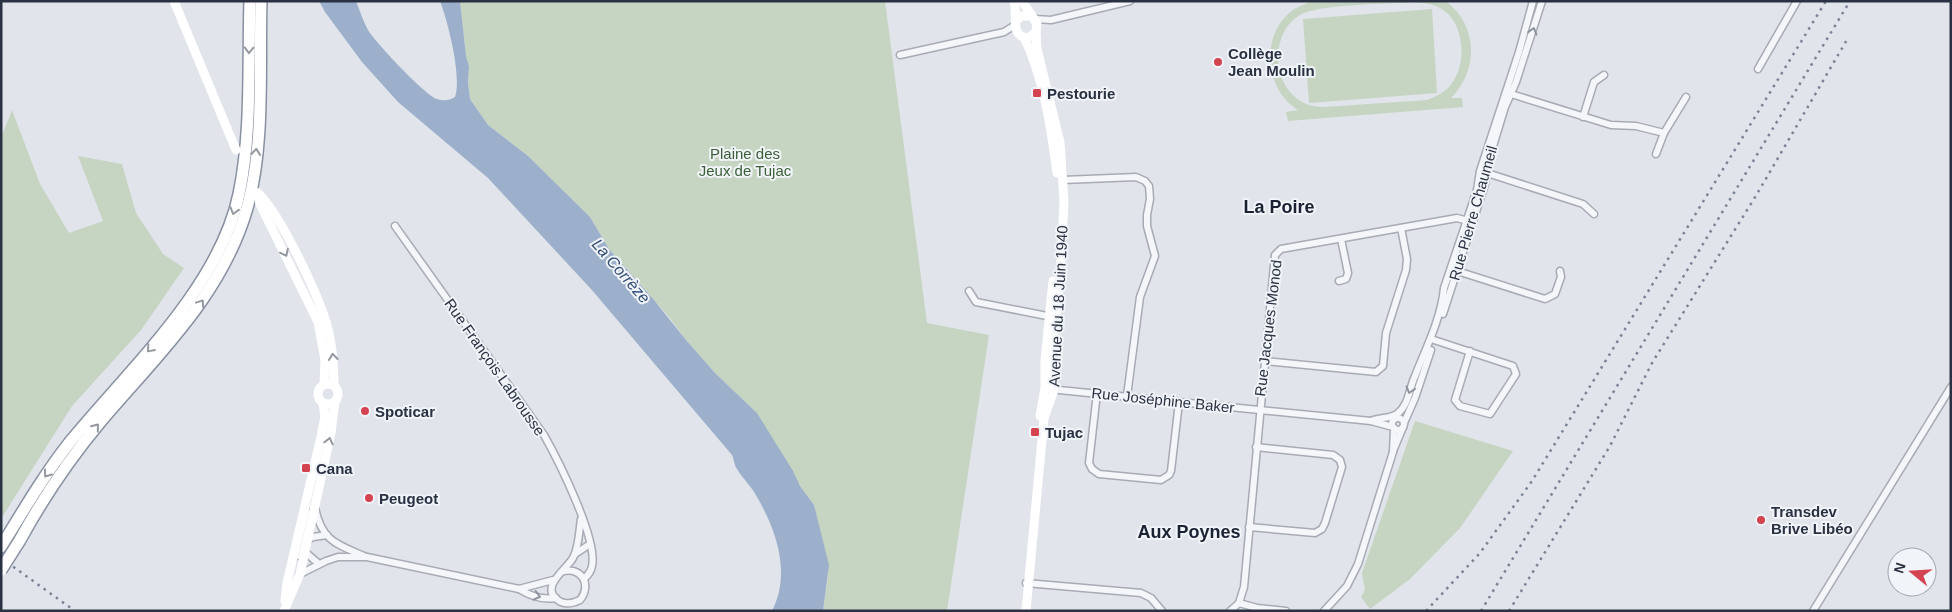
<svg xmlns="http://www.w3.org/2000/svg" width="1952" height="612" font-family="Arial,sans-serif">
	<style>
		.green { fill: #c6d5c2; fill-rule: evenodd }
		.water { fill: #9cb0cb }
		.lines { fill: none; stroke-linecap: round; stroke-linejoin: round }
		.street-casing { stroke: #a6abb5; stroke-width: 9 }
		.highway-casing { stroke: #8891a2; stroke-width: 14 }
		.street { stroke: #f4f6f9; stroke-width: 6 }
		.secondary { stroke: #fff; stroke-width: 9 }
		.highway { stroke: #fff; stroke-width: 11 }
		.rail { stroke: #7a8395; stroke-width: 2.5; stroke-dasharray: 2.5 5; stroke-linecap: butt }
		.highway-bridge-casing { stroke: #8891a2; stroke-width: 14; stroke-linecap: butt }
		.highway-bridge { stroke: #fff; stroke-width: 11 }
		.oneway { stroke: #8e949e }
		.oneway2 { stroke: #9498a1 }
		.poi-dot { fill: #d34350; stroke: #f1f4f8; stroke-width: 2 }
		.labels { text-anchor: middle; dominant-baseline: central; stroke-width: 4; stroke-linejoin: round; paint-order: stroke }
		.poi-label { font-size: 15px; font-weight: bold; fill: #293143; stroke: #f1f4f8; text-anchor: start }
		.park-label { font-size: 15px; fill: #3b5f36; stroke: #f1f4f8 }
		.street-label { font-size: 15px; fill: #293143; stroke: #f1f4f8 }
		.water-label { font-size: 16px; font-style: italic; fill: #324d78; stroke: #f1f4f8 }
		.quarter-label { font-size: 18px; font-weight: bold; fill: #1b2234; stroke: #f1f4f8 }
	</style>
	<rect width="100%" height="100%" fill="#e1e4ea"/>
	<!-- green -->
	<g class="green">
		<polygon points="460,1 885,1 927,323 989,335 947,611 823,611 828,576 814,505 800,486 757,413 715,373 686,340 669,317 609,249 590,217 528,156 488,125 470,99 468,83 469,66 466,56"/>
		<path d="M1319 1H1446C1478 26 1479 69 1451 98H1462L1463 107 1288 121 1286 112 1298 110C1255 83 1262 6 1319 1ZM1415 2C1423 3 1430 3 1438 7 1464 19 1468 61 1452 83 1446 92 1437 96 1427 100L1325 107C1314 107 1305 105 1296 98 1271 78 1272 31 1300 15 1318 4 1390 4 1415 2Z"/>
		<polygon points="1432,9 1437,93 1309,103 1303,19"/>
		<polygon points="12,110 40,184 69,233 103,221 78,156 122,164 136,213 163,254 184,268 141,330 72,406 1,519 1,138"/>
		<polygon points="1415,421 1513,451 1460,528 1410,579 1370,609 1361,597 1365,590 1362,573"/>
	</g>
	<!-- water -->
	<path class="water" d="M319 1H356C360 11 363 21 368 30 375 42 425 95 437 99 443 101 449 101 455 97 462 77 448 22 440 1H460L466 56 469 66 468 83 470 99 488 125 528 156 590 217 609 249 654 300 686 340 715 373 757 413 793 471 800 486 814 505 829 565 823 611H772C791 574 777 531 757 497 752 487 743 479 737 469 734 465 734 459 732 455L591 289 488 178 398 102 362 62 325 12Z"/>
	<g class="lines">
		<!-- street casing -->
		<g class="street-casing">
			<g id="street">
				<polyline points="1035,19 1051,20 1130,1"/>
				<polyline points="900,55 1004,32 1015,25"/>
				<polyline points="1758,69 1797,1"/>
				<polyline points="1511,94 1611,125 1636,126 1664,133 1686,97"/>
				<polyline points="1583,117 1594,82 1604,75"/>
				<polyline points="1656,154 1664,133"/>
				<polyline points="1484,172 1583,204 1594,214"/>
				<polyline points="1063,180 1136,177 1145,181 1149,186 1150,199 1147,215 1147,226 1155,256 1140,297 1127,396"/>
				<path d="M395 226 544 435C558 460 598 539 592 566 591 572 588 575 584 579"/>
				<polyline points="1454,270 1545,299 1555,294 1561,277 1560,271"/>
				<polyline points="1339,281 1346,279 1348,273 1341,239"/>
				<polyline points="969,291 976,302 1052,317"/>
				<polyline points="1443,314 1485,184 1491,153 1505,107 1516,82 1542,1"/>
				<polyline points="1431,339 1513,366 1516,374 1490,414 1460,406 1455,400 1470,351"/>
				<polyline points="1265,361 1376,372 1383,366 1386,333 1406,270 1407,259 1401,228"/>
				<polyline points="1049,389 1371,421 1393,427"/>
				<polyline points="1097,393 1089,463 1092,469 1099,474 1161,480 1169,475 1171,471 1179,402"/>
				<circle cx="1398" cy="424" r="6"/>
				<path d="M1371 421C1380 417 1389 419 1397 414 1409 405 1409 389 1415 376 1426 348 1441 319 1444 288L1477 190 1480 171 1519 52 1533 1"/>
				<polyline points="1404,423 1415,398 1431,350"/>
				<polyline points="1393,451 1403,427"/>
				<path d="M315 508C322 541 336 544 364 556"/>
				<polyline points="1249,527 1315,533 1322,529 1325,523 1342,467 1340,460 1333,455 1256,447"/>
				<polyline points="305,541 313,537 327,535"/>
				<polyline points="304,551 319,564"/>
				<polyline points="575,554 590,544"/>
				<polyline points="297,556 306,520 307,512"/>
				<path d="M561 572C580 565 593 584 580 600 574 603 568 605 561 602 536 589 567 569 573 558 579 547 579 531 581 519"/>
				<polyline points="300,574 326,561 338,557 367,557 519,589 553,580"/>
				<polyline points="1026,583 1141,593 1151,598 1162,611"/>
				<path d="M519 589C530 596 543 600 556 598"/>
				<polyline points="1239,603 1244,587 1275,255 1281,249 1457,218 1472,222"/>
				<polyline points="1230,611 1239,603 1257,608 1286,611"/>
				<polyline points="1324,611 1347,586 1358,564 1393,452 1394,428"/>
				<polyline points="1813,611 1951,387"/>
			</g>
		</g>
		<!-- highway casing -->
		<g class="highway-casing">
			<g id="highway">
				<path d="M20 540C43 498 70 458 101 421 157 355 222 295 247 208 265 145 259 67 261 1"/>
				<path d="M1 547C23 511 44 475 70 442 129 370 220 287 239 194 252 133 248 63 250 1"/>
			</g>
		</g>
		<!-- street -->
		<use href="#street" class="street"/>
		<!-- secondary -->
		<g class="secondary">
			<polyline points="174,1 236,150"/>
			<path d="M1014 1C1018 14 1009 37 1028 38L1036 32 1037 24 1032 16H1021L1016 21"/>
			<polyline points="1022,1 1032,16"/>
			<path d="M1024 37C1044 79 1051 128 1057 173"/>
			<path d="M258 193C281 215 320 298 328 329 333 348 334 366 334 386"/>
			<polyline points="258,193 260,204 318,322 325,360 324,385"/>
			<circle cx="328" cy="394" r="10"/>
			<polyline points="1040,416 1045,388 1045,361 1053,281"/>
			<polyline points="285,601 287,583 321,437 325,416 323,403"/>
			<polyline points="284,611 300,574 331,433 335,402"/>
			<polyline points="1026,611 1044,418 1053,393 1051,361 1060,279 1064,202 1060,142 1037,49 1036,32"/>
		</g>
		<!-- highway -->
		<use href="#highway" class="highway"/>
		<!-- rail -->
		<g class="rail">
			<polyline points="1,558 75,611"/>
			<polyline points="1426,611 1480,553 1532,481 1826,1"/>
			<polyline points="1481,611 1850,1"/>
			<polyline points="1509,611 1610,446 1652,363 1757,194 1848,38"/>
		</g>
		<!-- highway-bridge casing -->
		<g class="highway-bridge-casing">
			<polyline id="highway-bridge" points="1,570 20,540"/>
		</g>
		<!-- highway-bridge -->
		<use href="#highway-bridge" class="highway-bridge"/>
	</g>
	<!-- one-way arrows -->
	<defs><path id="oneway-chevron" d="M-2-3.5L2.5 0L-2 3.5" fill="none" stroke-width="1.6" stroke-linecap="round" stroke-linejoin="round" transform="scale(1.25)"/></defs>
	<g class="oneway">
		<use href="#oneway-chevron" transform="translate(1533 31) rotate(-73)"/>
		<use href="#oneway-chevron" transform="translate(1410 390) rotate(107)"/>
		<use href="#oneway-chevron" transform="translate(537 596) rotate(14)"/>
	</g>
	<g class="oneway2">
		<use href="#oneway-chevron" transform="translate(249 50) rotate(92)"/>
		<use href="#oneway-chevron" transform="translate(256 152) rotate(-84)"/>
		<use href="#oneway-chevron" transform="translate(234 211) rotate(107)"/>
		<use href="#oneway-chevron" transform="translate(285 253) rotate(64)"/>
		<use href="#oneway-chevron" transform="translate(201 303) rotate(-56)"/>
		<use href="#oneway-chevron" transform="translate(150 349) rotate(131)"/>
		<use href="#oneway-chevron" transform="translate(333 357) rotate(-96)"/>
		<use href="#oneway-chevron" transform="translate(96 427) rotate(-51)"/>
		<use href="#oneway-chevron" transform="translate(329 441) rotate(-77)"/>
		<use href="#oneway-chevron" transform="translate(47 474) rotate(126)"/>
	</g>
	<!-- markers -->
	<g class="poi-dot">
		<circle cx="1218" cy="62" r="5"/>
		<rect x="1032" y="88" width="10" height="10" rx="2.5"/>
		<circle cx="365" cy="411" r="5"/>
		<rect x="1030" y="427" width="10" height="10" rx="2.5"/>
		<rect x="301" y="463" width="10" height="10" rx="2.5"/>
		<circle cx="369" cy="498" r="5"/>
		<circle cx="1761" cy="520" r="5"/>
	</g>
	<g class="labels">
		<!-- poi labels -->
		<g class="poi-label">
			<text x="1228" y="53">Collège<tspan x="1228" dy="17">Jean Moulin</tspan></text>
			<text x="1047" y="93">Pestourie</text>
			<text x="375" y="411">Spoticar</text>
			<text x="1045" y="432">Tujac</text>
			<text x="316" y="468">Cana</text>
			<text x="379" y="498">Peugeot</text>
			<text x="1771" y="511">Transdev<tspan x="1771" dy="17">Brive Libéo</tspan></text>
		</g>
		<!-- park labels -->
		<g class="park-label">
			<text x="745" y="153">Plaine des<tspan x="745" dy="17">Jeux de Tujac</tspan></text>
		</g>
		<!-- street labels -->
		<g class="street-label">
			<text transform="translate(1473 213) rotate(-74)">Rue Pierre Chaumeil</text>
			<text transform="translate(1058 306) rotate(-87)">Avenue du 18 Juin 1940</text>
			<text transform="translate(1268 328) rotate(-83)">Rue Jacques Monod</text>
			<text transform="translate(495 367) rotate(55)">Rue François Labrousse</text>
			<text transform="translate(1163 400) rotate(6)">Rue Joséphine Baker</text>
		</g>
		<!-- water labels -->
		<g class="water-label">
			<text transform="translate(621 271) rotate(49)">La Corrèze</text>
		</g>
		<!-- quarter labels -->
		<g class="quarter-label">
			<text x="1279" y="207">La Poire</text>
			<text x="1189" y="532">Aux Poynes</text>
		</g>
	</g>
	<!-- border -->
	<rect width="1952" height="612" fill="none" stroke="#293143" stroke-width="5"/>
	<!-- north arrow -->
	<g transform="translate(1912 572) rotate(288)"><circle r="24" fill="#f1f4f8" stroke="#a1a6b0"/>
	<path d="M0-4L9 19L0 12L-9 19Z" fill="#d34350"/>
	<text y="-8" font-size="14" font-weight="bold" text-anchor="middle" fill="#293143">N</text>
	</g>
</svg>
